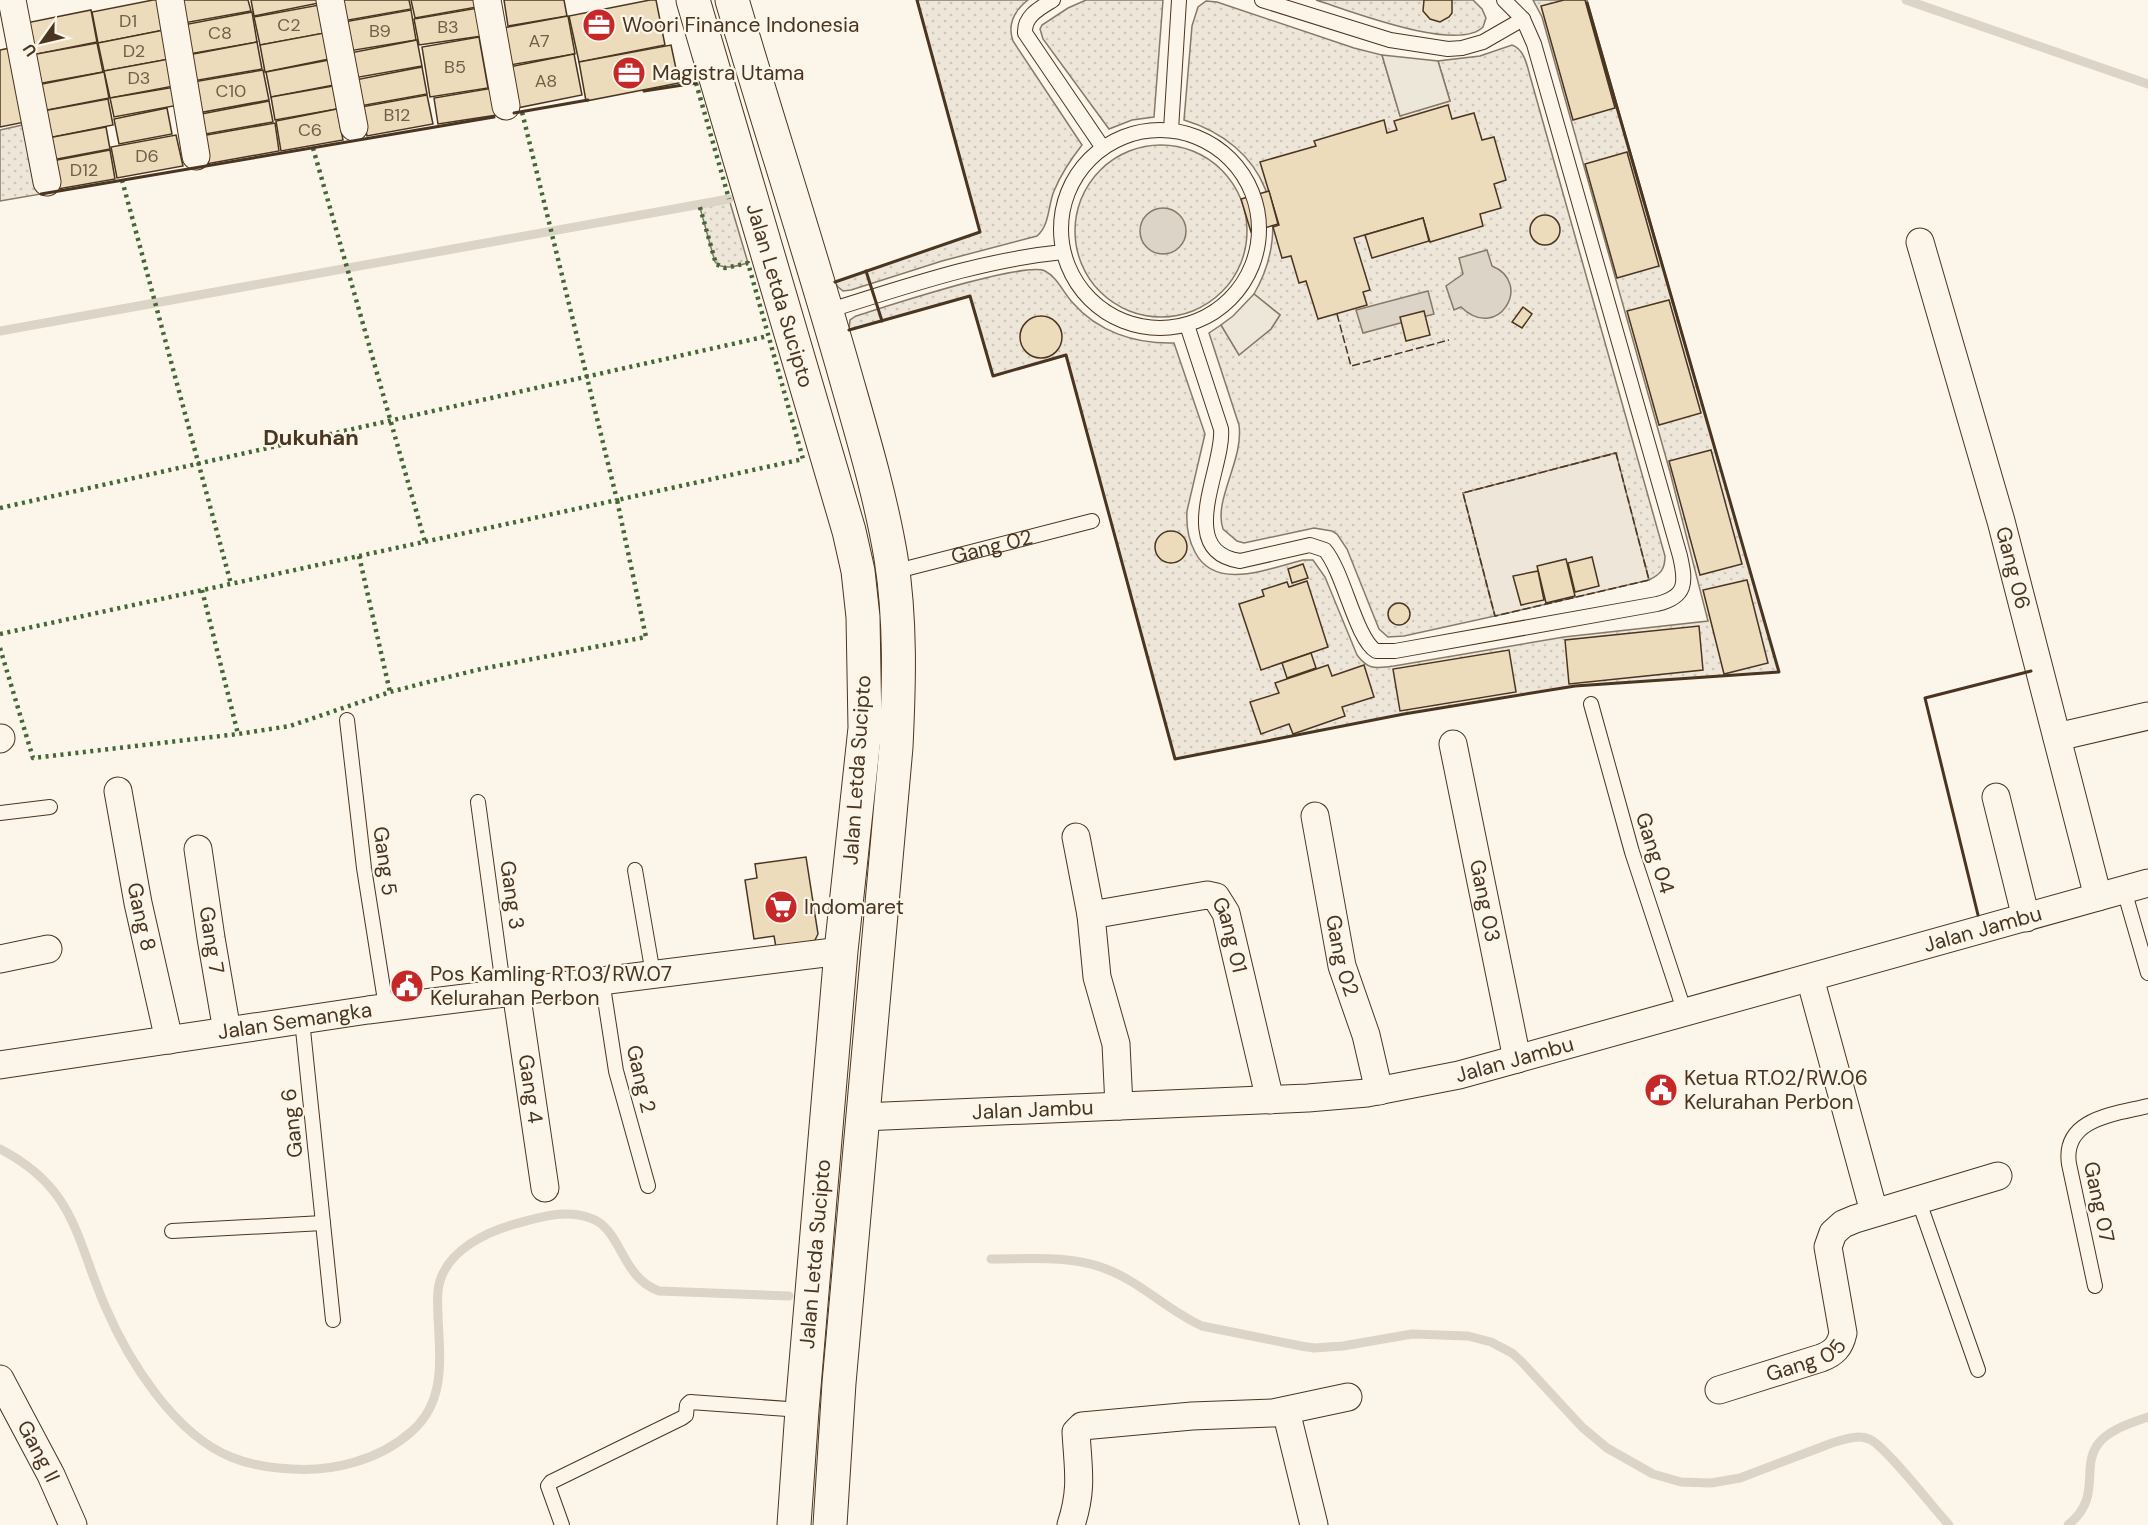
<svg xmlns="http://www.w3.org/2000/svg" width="2148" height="1525" font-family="'DM Sans',sans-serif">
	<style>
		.green { fill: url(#green-dots); stroke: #887966; stroke-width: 1.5 }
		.pitch { fill: #ede6d9; stroke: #887966; stroke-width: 1.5 }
		.parking { fill: #ede7d9; stroke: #887966; stroke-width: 1.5 }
		.water { fill: #dcd4c6; stroke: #887966; stroke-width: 1.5 }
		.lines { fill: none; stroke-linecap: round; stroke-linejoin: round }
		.stream { stroke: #dcd4c6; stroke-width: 9 }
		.building { fill: #ecdcbc; stroke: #4a3520; stroke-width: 1.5 }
		.service-casing { stroke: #4a3520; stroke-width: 16 }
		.minor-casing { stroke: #4a3520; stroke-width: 29 }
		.secondary-casing { stroke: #4a3520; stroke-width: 35 }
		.service { stroke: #fbf6e9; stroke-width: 14 }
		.minor { stroke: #fbf6e9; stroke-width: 27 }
		.secondary { stroke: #fbf6e9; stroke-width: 33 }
		.hedge { stroke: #436837; stroke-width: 4.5; stroke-dasharray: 3 4.5; stroke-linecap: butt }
		.fence { stroke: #4a3520; stroke-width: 1.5; stroke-dasharray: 8 3; stroke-linecap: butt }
		.wall { stroke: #4a3520; stroke-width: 3 }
		.labels { text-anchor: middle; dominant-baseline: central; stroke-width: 4.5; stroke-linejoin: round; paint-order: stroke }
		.number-label { font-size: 18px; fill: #725f47 }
		.poi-label { font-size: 21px; fill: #4a3520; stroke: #fbf6e9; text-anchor: start }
		.street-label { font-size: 21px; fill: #4a3520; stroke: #fbf6e9 }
		.neighbourhood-label { font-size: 22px; font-weight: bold; fill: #4a3520; stroke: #fbf6e9 }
	</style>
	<defs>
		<pattern id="green-dots" width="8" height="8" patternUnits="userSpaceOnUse" patternTransform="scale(1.5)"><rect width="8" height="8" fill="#ede6d9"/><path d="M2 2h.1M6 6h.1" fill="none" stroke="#cdc6ba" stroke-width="1.8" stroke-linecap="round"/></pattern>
	</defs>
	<rect width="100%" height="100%" fill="#fbf6e9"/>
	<!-- green -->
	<g class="green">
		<path d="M917 0H1028C1014 11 1007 24 1013 41L1082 145C1071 159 1061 174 1054 191 1048 205 1050 225 1037 236L942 261 851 290 843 291 837 286 835 282 980 232Z"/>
		<polygon points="1086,0 1163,0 1154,117 1132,120 1109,129 1043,39 1040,29 1042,25 1068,8"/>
		<path d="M1316 0H1473L1482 9 1486 18 1483 27C1457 53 1348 10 1316 0Z"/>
		<path d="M1533 0H1587L1779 672 1575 686 1404 714 1175 759 1066 355 993 376 970 296 849 330 850 320 856 316C885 307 1023 261 1045 271 1057 277 1063 292 1072 302 1098 332 1135 344 1174 343L1205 434 1187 511C1186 527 1188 539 1195 552 1215 592 1270 568 1303 560H1313L1325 577 1357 655C1369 671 1376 668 1394 666L1564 637 1708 621 1670 472 1542 17Z"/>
		<path d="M1206 1 1217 2 1354 48 1382 55 1400 115 1450 101 1438 61 1480 56 1512 45C1524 49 1527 65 1530 76L1665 556C1665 569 1661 574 1649 580L1615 453 1463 493 1495 616 1404 636 1388 637 1379 629 1347 549 1337 534 1332 531 1314 528 1244 543 1237 541 1223 529C1213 500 1244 460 1239 425L1209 333 1221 325 1239 354 1271 329 1280 315 1254 294C1296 221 1265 144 1184 120L1192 26 1198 7Z"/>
		<polygon points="27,124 41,194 0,201 0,130"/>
		<circle cx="1161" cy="231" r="86"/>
		<path d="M729 199 748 263C737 266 723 271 715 262L699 204Z"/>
	</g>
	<!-- pitch -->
	<polygon class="pitch" points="1616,453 1649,580 1495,616 1463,493"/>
	<!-- parking -->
	<g class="parking">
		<polygon points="1382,55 1438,61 1450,101 1400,116"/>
		<polygon points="1254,294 1280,315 1271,329 1239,355 1221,325 1233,316"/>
	</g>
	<!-- water -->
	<g class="water">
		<circle cx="1163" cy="231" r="23"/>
		<path d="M1487 250 1492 266C1534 283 1498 343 1461 307L1454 310 1446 286 1463 274 1459 258Z"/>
		<polygon points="1428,291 1434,314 1363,333 1356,310"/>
	</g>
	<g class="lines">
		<!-- stream -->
		<g class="stream">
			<polyline points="1906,0 2148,84"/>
			<polyline points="0,331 729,199"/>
			<path d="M0 1149C75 1188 75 1236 105 1306 128 1360 174 1434 231 1457 250 1465 271 1468 291 1469 333 1472 379 1460 411 1432 446 1402 440 1359 438 1317 438 1305 436 1293 440 1281 449 1250 486 1232 515 1224 539 1217 566 1209 590 1218 622 1228 620 1277 659 1291L789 1296"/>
			<path d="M991 1259C1029 1259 1071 1255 1106 1269 1141 1282 1168 1311 1202 1326L1301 1346 1314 1348 1343 1346 1412 1334 1468 1336 1491 1342 1512 1353 1521 1361 1582 1427 1607 1448 1653 1474 1681 1482 1711 1483 1740 1478 1832 1443C1843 1440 1857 1434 1869 1439 1884 1444 1933 1508 1949 1525"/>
			<path d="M2068 1525C2103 1497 2080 1469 2098 1444 2109 1429 2132 1423 2148 1417"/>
		</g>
	</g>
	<!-- building -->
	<g class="building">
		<polygon points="153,0 159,0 165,30 98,43 92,12"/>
		<polygon points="179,0 248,0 251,11 184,23"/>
		<polygon points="251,0 318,0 319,3 254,16"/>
		<polygon points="339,0 409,0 411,9 343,21"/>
		<polygon points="411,0 476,0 477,7 415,18"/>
		<polygon points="504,0 564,0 567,16 508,26"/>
		<polygon points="650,0 656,0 665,45 579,62 569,16"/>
		<polygon points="1424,0 1452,0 1452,13 1449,17 1440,22 1430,19 1423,11"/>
		<polygon points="1564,0 1585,0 1615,108 1573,120 1541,6"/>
		<polygon points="319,5 325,33 260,45 254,17"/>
		<polygon points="478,8 482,36 419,45 414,19"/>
		<polygon points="91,10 97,42 32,55 26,23"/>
		<polygon points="411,10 416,40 349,51 344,22"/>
		<polygon points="252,12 257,42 189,54 183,25"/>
		<polygon points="568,16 575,54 510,65 503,28"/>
		<polygon points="164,30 169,59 104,71 98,43"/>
		<polygon points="324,33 329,59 265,72 260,45"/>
		<polygon points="479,37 488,88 430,97 422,47"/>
		<polygon points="417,40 422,66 354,78 350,53"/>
		<polygon points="257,42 262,69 193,81 188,55"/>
		<polygon points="97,43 103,72 37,84 31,55"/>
		<polygon points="671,45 679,83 586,101 579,62"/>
		<polygon points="10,48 25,122 0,127 0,50"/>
		<polygon points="574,54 582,95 517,108 509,67"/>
		<polygon points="169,59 174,86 110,98 104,71"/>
		<polygon points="329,60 334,85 271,97 266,72"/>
		<polygon points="422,67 427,94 360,106 355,80"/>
		<polygon points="263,70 269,100 198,113 193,82"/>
		<polygon points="104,72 109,98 42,111 37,85"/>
		<polygon points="333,86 337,109 275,120 271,97"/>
		<polygon points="175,87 179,105 114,117 110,98"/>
		<polygon points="493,88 497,115 438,124 434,98"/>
		<polygon points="427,95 433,124 367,136 361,107"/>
		<polygon points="108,99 113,125 48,138 43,111"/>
		<polygon points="269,101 273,122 200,135 196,115"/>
		<polygon points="1448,105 1452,119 1474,113 1482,140 1494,137 1506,180 1494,184 1501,208 1480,214 1483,226 1430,242 1423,218 1354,238 1370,290 1363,292 1367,305 1318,319 1306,281 1299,283 1291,256 1282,258 1273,227 1279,225 1260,162 1316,146 1314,141 1384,120 1387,133 1397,130 1394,121"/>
		<polygon points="167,108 172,134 119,144 114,119"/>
		<polygon points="337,109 343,140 281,151 276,121"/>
		<polygon points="275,123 279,151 206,164 201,136"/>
		<polygon points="106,127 110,149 52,160 48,138"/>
		<polygon points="176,135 183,166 117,178 111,147"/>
		<polygon points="110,150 115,179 58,189 52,161"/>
		<polygon points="1627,152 1659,266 1617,278 1585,164"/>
		<polygon points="1269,191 1278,224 1251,232 1241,199"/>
		<circle cx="1545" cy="230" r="15"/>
		<polygon points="1423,218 1429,241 1372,258 1365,235"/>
		<polygon points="1669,300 1701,413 1659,425 1627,311"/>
		<polygon points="1523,307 1532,314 1522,328 1512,322"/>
		<polygon points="1424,311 1430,335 1406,341 1400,317"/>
		<circle cx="1041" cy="337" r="21"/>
		<polygon points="1711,450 1742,564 1700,575 1669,461"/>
		<circle cx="1171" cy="547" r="16"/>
		<polygon points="1592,557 1599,586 1575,592 1568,563"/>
		<polygon points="1566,559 1575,596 1546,603 1537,566"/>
		<polygon points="1303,564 1308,578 1292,583 1288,569"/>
		<polygon points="1538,571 1544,600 1521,605 1513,576"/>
		<polygon points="1747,580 1768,663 1724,674 1703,590"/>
		<polygon points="1307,581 1328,647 1261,670 1239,604 1264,596 1262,590 1287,582 1289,587"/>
		<circle cx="1399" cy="614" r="11"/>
		<polygon points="1699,626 1703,670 1569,684 1565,640"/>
		<polygon points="1509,650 1516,692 1400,711 1393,669"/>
		<polygon points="1311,653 1316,668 1287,678 1282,663"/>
		<polygon points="1328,665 1332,676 1364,665 1374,697 1342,707 1345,716 1293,734 1289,724 1261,734 1250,702 1279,693 1275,683"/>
		<polygon points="806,857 818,934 811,948 777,953 774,936 754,939 745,880 757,878 755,864"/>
	</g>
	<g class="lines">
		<!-- service casing -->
		<g class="service-casing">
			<g id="service">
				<path d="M1053 0C1040 8 1024 16 1025 33L1103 148"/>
				<polyline points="1262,0 1390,40 1448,49 1462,48 1483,42 1523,19"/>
				<circle cx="1160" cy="229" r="99"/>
				<polyline points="1171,130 1179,0"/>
				<path d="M827 311C905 287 981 260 1063 252"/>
				<path d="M1187 325 1221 429C1225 466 1174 551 1240 561L1310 545 1325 550C1344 573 1356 639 1376 651H1395L1657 604C1687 597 1686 582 1680 556L1534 44 1523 19 1504 0"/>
				<path id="s1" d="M893 572 1092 521"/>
				<polyline points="1591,704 1632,852 1685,1013"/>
				<polyline points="347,720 364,868 386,1007"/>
				<polyline points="478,802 504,993"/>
				<polyline points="0,813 50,807"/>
				<polyline points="635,870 653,974"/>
				<polyline points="2124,890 2148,973"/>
				<polyline points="602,980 616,1071 648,1186"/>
				<polyline points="302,1020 333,1320"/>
				<polyline points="1918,1199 1978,1370"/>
				<polyline points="172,1231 323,1223"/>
				<path d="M2095 1286 2069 1164C2062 1118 2116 1114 2148 1106"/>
				<polyline points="562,1525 548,1486 551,1482 682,1418 686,1415 687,1405 690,1402 802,1410"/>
			</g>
		</g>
		<!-- minor casing -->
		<g class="minor-casing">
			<g id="minor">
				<polyline points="12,0 47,182"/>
				<polyline points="170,0 196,156"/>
				<polyline points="330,0 354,127"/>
				<polyline points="487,0 506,106"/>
				<path id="s2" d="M1920 242 2001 521 2098 897"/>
				<polyline points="2057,737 2148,716"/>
				<polyline points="0,739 1,738"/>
				<path id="s3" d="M1453 744 1517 1059"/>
				<path id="s4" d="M118 791 138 903 169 1040"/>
				<polyline points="1996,797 2026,918"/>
				<path id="s5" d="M1315 816 1342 966 1366 1035 1379 1091"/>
				<polyline points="1076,837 1091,915 1097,977 1116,1044 1119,1106"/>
				<path id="s6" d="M198 849 211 938 227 1031"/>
				<path id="s7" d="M1091 915 1207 895 1216 897 1226 913 1270 1100"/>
				<polyline points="0,959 48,949"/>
				<polyline points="1810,978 1874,1212"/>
				<path id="s8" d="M516 991 545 1188"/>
				<path id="s9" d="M0 1065 368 1010 841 951"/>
				<path id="s10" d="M862 1117 1308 1098 1367 1093 1459 1075 1517 1059 2148 883"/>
				<path id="s11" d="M0 1379 51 1475 73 1525"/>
				<path id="s12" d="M1719 1390 1821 1358C1834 1353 1840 1347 1843 1333L1828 1247 1833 1233 1843 1224 1855 1219 1998 1176"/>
				<polyline points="1286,1411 1314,1525"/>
				<path d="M1071 1525C1083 1488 1078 1469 1076 1432L1082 1426 1192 1416 1273 1413 1348 1397"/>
			</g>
		</g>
		<!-- secondary casing -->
		<g class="secondary-casing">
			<g id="secondary">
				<path id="s13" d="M693 0 849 531 858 571 863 617 865 728 841 951 802 1410 794 1525"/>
				<path d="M732 0C768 122 807 242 842 364 860 428 880 492 891 558 901 621 899 684 896 747L839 1383 830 1525"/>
			</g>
		</g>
		<!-- service -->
		<use href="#service" class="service"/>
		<!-- minor -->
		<use href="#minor" class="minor"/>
		<!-- secondary -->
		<use href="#secondary" class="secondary"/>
		<!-- hedge -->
		<g class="hedge">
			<polyline points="696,83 729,199"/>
			<polyline points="313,148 425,542"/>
			<polyline points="122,180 231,584"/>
			<polyline points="0,508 768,336"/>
			<polyline points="359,556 390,692"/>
			<polyline points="202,590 238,734"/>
			<polyline points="0,634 617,500 522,112"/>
			<polyline points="0,648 33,758 238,734 290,726 390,692 432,681 481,669 646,637 617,500 803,459 748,263 725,268 716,264 699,204"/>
		</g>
		<!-- fence -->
		<g class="fence">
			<polyline points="1337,314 1351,366 1449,340"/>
			<polygon points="1616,453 1649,580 1495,616 1463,493"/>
		</g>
		<!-- wall -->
		<g class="wall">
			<polyline points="644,91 696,83"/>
			<polyline points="514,113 588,100"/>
			<polyline points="41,194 494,117"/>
			<polyline points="866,271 882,321"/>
			<polyline points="835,282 980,232 917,0"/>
			<polyline points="849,330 970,296 993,376 1066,355 1175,759 1404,714 1575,686 1779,672 1587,3"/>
			<polyline points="1978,915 1925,698 2031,671"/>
		</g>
	</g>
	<!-- icons -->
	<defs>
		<g id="office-disc" transform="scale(1.725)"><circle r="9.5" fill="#c62828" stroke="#fbf6e9"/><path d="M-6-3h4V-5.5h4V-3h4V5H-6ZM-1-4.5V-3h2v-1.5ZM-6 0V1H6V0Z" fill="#fff"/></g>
		<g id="supermarket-disc" transform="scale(1.725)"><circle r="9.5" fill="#c62828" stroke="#fbf6e9"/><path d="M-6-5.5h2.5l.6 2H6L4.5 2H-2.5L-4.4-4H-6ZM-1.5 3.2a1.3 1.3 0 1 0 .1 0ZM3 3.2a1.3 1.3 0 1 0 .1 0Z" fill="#fff"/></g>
		<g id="civic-disc" transform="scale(1.725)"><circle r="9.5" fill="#c62828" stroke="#fbf6e9"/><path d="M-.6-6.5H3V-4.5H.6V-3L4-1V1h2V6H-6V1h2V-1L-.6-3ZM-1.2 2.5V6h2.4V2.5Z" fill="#fff"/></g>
	</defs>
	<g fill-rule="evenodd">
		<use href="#office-disc" x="599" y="25"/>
		<use href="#office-disc" x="629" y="73"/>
		<use href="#supermarket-disc" x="781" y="907"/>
		<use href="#civic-disc" x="407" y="986"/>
		<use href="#civic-disc" x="1661" y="1090"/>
	</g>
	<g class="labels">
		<!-- number labels -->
		<g class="number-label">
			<text x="128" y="21">D1</text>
			<text x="289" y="25">C2</text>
			<text x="448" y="27">B3</text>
			<text x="380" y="31">B9</text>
			<text x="220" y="33">C8</text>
			<text x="539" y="41">A7</text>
			<text x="134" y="51">D2</text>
			<text x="455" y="67">B5</text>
			<text x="139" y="78">D3</text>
			<text x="546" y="81">A8</text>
			<text x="231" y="91">C10</text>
			<text x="397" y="115">B12</text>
			<text x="310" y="130">C6</text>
			<text x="147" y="156">D6</text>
			<text x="84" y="170">D12</text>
		</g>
		<!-- poi labels -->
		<g class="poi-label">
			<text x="622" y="25">Woori Finance Indonesia</text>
			<text x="652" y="73">Magistra Utama</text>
			<text x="804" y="907">Indomaret</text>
			<text x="430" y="974">Pos Kamling RT.03/RW.07<tspan x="430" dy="24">Kelurahan Perbon</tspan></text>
			<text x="1684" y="1078">Ketua RT.02/RW.06<tspan x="1684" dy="24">Kelurahan Perbon</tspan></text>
		</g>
		<!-- street labels -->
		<g class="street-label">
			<text stroke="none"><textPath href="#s13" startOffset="308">Jalan Letda Sucipto</textPath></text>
			<text stroke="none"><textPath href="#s1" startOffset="102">Gang 02</textPath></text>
			<text stroke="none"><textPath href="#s2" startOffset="339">Gang 06</textPath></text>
			<text transform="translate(857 770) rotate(-86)">Jalan Letda Sucipto</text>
			<text transform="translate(1655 853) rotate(72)">Gang 04</text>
			<text transform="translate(385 861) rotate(82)">Gang 5</text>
			<text transform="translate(512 895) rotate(82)">Gang 3</text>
			<text stroke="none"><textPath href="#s3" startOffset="160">Gang 03</textPath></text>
			<text stroke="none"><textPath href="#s4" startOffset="128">Gang 8</textPath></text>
			<text stroke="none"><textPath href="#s10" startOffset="1143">Jalan Jambu</textPath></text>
			<text stroke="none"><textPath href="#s7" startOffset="168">Gang 01</textPath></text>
			<text stroke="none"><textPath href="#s6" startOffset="92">Gang 7</textPath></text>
			<text stroke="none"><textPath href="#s5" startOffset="142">Gang 02</textPath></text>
			<text stroke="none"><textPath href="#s9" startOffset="298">Jalan Semangka</textPath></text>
			<text stroke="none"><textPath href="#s10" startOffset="657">Jalan Jambu</textPath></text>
			<text transform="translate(641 1079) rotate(77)">Gang 2</text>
			<text stroke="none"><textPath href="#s8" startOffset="99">Gang 4</textPath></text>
			<text stroke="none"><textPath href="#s10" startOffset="171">Jalan Jambu</textPath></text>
			<text transform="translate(292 1123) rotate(-96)">Gang 6</text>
			<text transform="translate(2099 1202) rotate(78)">Gang 07</text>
			<text transform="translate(815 1254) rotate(-85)">Jalan Letda Sucipto</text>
			<text stroke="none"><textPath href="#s12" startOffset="92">Gang 05</textPath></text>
			<text stroke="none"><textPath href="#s11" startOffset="82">Gang II</textPath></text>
		</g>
		<!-- neighbourhood labels -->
		<g class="neighbourhood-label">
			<text x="311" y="437">Dukuhan</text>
		</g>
	</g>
	<!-- north arrow -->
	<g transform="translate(42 42) rotate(236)" stroke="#fbf6e9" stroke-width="4.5" paint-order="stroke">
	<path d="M0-4.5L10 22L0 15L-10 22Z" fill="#4a3520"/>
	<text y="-9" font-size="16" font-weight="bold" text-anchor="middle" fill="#4a3520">U</text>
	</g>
</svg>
